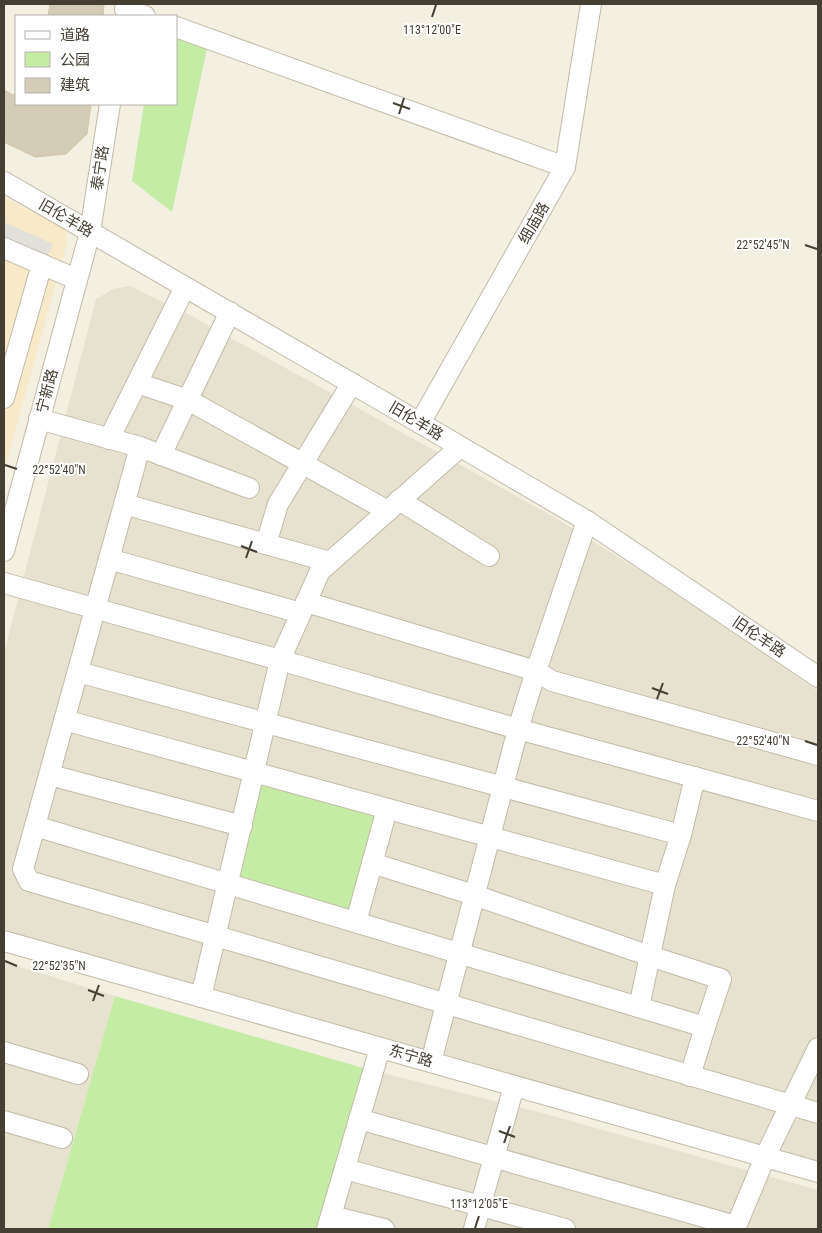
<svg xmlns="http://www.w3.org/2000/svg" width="822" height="1233" font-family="'Roboto Condensed','Noto Sans SC',sans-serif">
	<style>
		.residential { fill: #e7e2cf }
		.commercial { fill: #f8e9c9 }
		.green { fill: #c5eca5 }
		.parking { fill: #e2e0db }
		.building { fill: #d4ccb6; stroke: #d1c5a8 }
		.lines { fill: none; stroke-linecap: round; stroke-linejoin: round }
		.minor-casing { stroke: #c1bba6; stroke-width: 22 }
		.minor { stroke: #fff; stroke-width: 20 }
		.ticks { fill: none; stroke: #443f32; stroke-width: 2 }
		.labels { text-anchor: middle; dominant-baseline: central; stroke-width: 4; stroke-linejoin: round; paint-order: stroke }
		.street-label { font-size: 15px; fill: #443f32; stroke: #fff }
		.ticks-label { font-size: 12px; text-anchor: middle; fill: #443f32; stroke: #fff; stroke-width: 4; stroke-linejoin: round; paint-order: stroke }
	</style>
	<rect width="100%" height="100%" fill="#f3efe1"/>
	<!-- residential -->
	<g class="residential">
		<polygon points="130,286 188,314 554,517 647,575 818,691 818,1163 4,935 4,653 96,299 113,289"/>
		<polygon points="4,962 115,996 48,1229 4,1229"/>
		<polygon points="370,1070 542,1113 818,1190 818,1229 324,1229"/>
	</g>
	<!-- commercial -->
	<polygon class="commercial" points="4,197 66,229 67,243 4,472"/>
	<!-- green -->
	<g class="green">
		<polygon points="176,31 208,44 172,212 132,181 144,104 176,104"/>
		<polygon points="262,783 378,813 352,913 236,882"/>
		<polygon points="115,996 370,1070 324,1229 48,1229"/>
	</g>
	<!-- parking -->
	<polygon class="parking" points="4,222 53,244 46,259 4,241"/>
	<!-- building -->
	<g class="building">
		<polygon points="50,4 104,4 103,16 48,16"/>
		<polygon points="4,90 13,95 16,93 16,104 91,104 87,134 66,154 35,157 4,142"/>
	</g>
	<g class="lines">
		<!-- minor casing -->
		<g class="minor-casing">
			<g id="minor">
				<polyline points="125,9 145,16"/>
				<polyline points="176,27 565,167"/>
				<polyline points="4,182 420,423 587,521 818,677"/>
				<polyline points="4,248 76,279"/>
				<polyline points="137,383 188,400 388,511"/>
				<polyline points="4,398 42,264"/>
				<polyline points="39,419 140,447 249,488"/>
				<polyline points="420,423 565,167 591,4"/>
				<polyline points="109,439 185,287"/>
				<polyline points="140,447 23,869 29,881 818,1113"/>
				<polyline points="161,455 230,312"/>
				<polyline points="399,500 489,556"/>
				<polyline points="124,504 330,562"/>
				<polyline points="266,544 278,504 352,383"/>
				<polyline points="4,551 90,232 110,104"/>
				<polyline points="109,559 301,613"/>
				<polyline points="4,583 280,660 518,729 818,811"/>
				<polyline points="306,602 536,671 552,681 818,755"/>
				<polyline points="78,672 681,835"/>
				<polyline points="64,720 665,885"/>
				<polyline points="50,775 242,826"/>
				<polyline points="35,826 705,1027 721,979 650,956 474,895 372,863"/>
				<polyline points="356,922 387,809"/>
				<polyline points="4,941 818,1172"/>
				<polyline points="201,997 280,660 320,571 460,447"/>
				<polyline points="639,1007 665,885 681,835 695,777"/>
				<polyline points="4,1052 78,1074"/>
				<polyline points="431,1062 518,729 536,671 587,521"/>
				<polyline points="690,1076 705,1027"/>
				<polyline points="359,1119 736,1226"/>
				<polyline points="4,1121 62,1138"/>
				<polyline points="345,1169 565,1229"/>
				<polyline points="331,1216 384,1229"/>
				<polyline points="327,1229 380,1048"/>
				<polyline points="474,1229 514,1086"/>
				<polyline points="735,1229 765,1157 818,1048"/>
			</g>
		</g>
		<!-- minor -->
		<use href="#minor" class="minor"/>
	</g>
	<!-- ticks -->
	<path class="ticks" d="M432 17 436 5M393 103 410 109M399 114 404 98M805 245 817 249M5 465 17 469M241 546 257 552M246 558 252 541M652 688 668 694M657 699 663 683M805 741 817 745M5 961 17 966M88 990 104 996M93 1001 99 985M499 1131 515 1137M504 1143 510 1126M475 1228 479 1216"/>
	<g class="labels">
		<!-- street labels -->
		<g class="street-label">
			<text transform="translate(100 168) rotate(-81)">泰宁路</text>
			<text transform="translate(66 218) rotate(30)">旧伦羊路</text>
			<text transform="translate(534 223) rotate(-60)">细庙路</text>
			<text transform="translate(47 391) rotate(-75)">宁新路</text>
			<text transform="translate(416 421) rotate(31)">旧伦羊路</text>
			<text transform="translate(759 637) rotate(34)">旧伦羊路</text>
			<text transform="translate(411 1056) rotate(16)">东宁路</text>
		</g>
	</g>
	<g class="ticks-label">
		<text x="432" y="34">113°12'00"E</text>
		<text x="763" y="249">22°52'45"N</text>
		<text x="59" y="474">22°52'40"N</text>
		<text x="763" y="745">22°52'40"N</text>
		<text x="59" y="970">22°52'35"N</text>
		<text x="479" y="1208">113°12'05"E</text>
	</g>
	<!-- border -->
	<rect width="822" height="1233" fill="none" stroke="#443f32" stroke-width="10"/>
	<!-- legend -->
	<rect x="15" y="15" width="162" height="90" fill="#ffffff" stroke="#b4b2ad"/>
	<rect x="25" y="31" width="25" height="8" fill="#ffffff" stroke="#b4b2ad"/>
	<text x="60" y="40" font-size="15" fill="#443f32">道路</text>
	<rect x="25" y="52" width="25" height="15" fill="#c5eca5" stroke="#b4b2ad"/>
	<text x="60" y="65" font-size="15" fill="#443f32">公园</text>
	<rect x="25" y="78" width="25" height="15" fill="#d4ccb6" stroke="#b4b2ad"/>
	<text x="60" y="90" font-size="15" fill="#443f32">建筑</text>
</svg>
